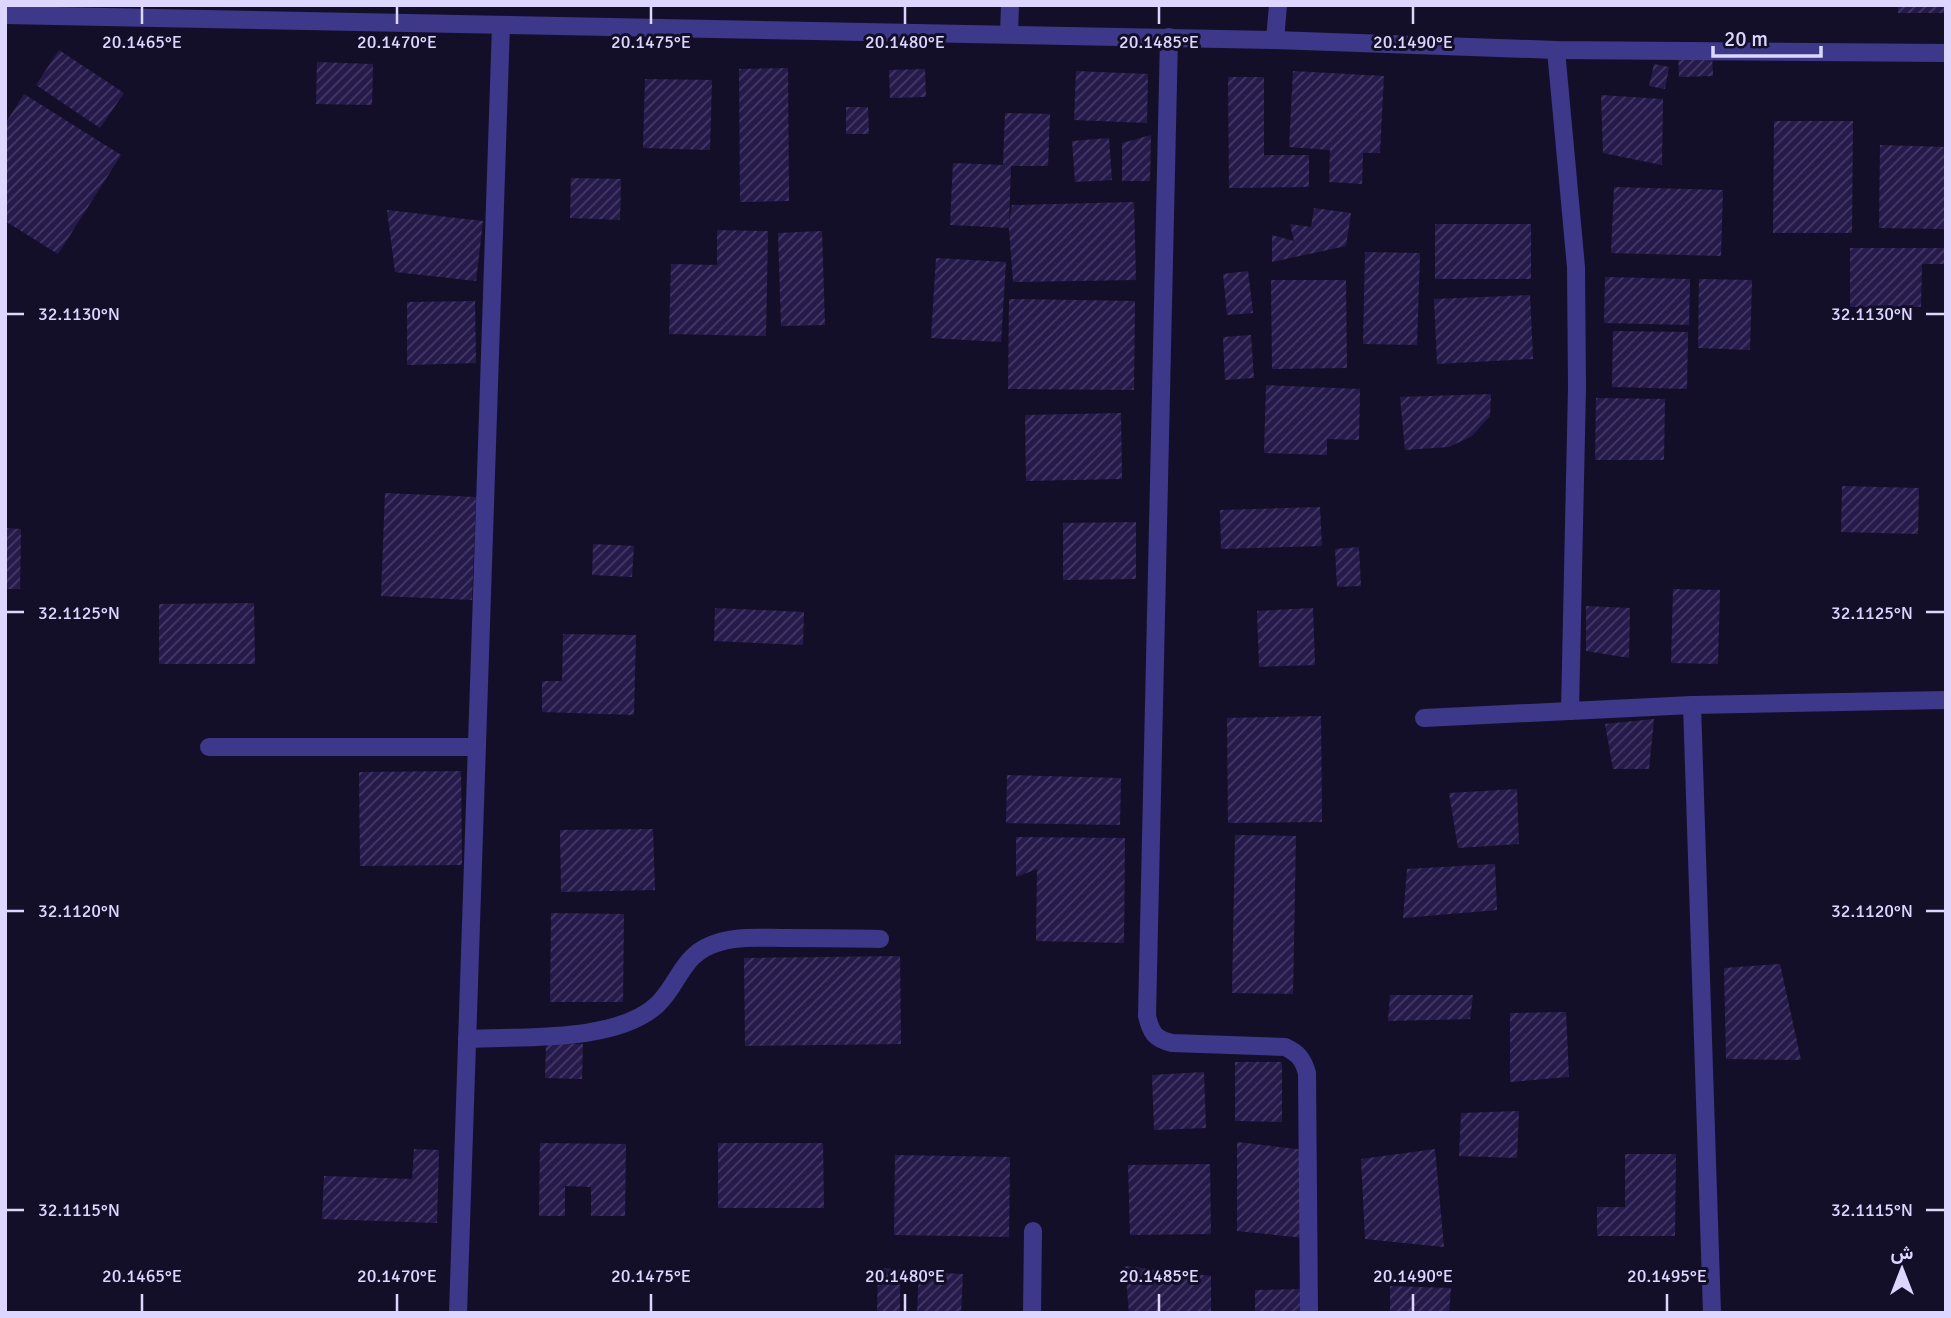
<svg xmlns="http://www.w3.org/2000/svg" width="1951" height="1318" font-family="Signika,Vazirmatn,sans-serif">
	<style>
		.building { fill: url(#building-hatch) }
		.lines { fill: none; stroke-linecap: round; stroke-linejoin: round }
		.minor { stroke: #3e388a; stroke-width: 18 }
		.ticks { fill: none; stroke: #ddd7ff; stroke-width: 2.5 }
		.ticks-label { font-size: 18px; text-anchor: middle; fill: #ddd7ff; stroke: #140f29; stroke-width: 6; stroke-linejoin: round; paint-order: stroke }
	</style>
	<defs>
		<pattern id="building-hatch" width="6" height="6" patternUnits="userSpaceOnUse" patternTransform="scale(1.75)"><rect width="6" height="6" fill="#261a4b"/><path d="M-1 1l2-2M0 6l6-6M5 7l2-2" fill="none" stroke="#453b66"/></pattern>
	</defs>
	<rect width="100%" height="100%" fill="#140f29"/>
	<!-- building -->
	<g class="building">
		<rect x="1898" y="5" width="48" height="8"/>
		<polygon points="59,50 124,93 100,128 36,85"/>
		<polygon points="1712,51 1713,76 1679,77 1678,52"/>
		<polygon points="317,62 373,64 372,105 316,104"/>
		<polygon points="1654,64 1669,67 1665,89 1649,86"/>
		<polygon points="788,68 789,201 740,202 739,69"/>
		<polygon points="925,69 926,97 890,98 889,70"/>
		<polygon points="1076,71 1148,74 1147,123 1074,120"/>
		<polygon points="1293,71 1384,76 1380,153 1363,153 1362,184 1329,182 1330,150 1289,147"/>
		<polygon points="1228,77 1264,77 1264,155 1309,155 1309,187 1229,188"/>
		<polygon points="645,79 712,80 710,150 643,148"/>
		<polygon points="24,94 121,155 58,254 5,221 5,124"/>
		<polygon points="1601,95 1663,99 1662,165 1603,153"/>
		<polygon points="846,107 868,107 869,134 846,134"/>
		<polygon points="1005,113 1050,114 1048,166 1011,166 1009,224 1012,205 1134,202 1136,280 1013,282 1009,228 950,225 953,163 1003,165"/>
		<polygon points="1774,121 1853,121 1852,233 1773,233"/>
		<polygon points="1151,135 1150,181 1122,181 1122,143"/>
		<polygon points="1109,138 1112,180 1075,182 1072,141"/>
		<polygon points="1880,145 1945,147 1944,229 1879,228"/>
		<polygon points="571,178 621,179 620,220 570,218"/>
		<polygon points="1614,187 1723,190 1721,256 1611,253"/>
		<polygon points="1314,208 1351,213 1346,246 1272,262 1272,235 1294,241 1290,224 1311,227"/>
		<polygon points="387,210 483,221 476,281 395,272"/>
		<rect x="1435" y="224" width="96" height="55"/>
		<polygon points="717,230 768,231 766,336 669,334 671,264 717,265"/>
		<polygon points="822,231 825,325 781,326 778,233"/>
		<polygon points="1850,248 1946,248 1946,264 1922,264 1921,307 1850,307"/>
		<polygon points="1365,252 1420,253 1417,345 1363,344"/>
		<polygon points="936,258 1006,262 1001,342 931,338"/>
		<polygon points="1248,271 1253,313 1227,315 1223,274"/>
		<polygon points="1605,277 1690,279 1689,325 1604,323"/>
		<polygon points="1699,279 1752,280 1750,350 1698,348"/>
		<polygon points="1271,280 1346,280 1347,368 1272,369"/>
		<polygon points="1530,295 1533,359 1437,364 1434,299"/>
		<polygon points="1009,299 1135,301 1134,390 1008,389"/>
		<polygon points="475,301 476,363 407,365 407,302"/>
		<polygon points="1613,331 1688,332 1687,389 1612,387"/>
		<polygon points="1251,335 1254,378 1225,380 1223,337"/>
		<polygon points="1266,385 1360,389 1359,440 1327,439 1327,455 1264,453"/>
		<polygon points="1491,394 1490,416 1472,436 1449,447 1405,450 1400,397"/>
		<polygon points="1596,398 1665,399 1664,460 1595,460"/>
		<polygon points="1121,413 1122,479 1026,481 1025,415"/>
		<polygon points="1842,486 1919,488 1918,534 1841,532"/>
		<polygon points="385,493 476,497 472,600 381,596"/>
		<polygon points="1320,507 1322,546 1221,549 1220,510"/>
		<polygon points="1136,522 1136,579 1063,580 1063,523"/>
		<polygon points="5,528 21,529 20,589 5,589"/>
		<polygon points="593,544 634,546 632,577 592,575"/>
		<polygon points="1359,547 1361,586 1337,587 1335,549"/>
		<polygon points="1673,589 1720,590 1718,664 1671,663"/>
		<polygon points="254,603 255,664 159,664 159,604"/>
		<polygon points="1586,606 1630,608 1629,658 1586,651"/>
		<polygon points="715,608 804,612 803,645 714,641"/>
		<polygon points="1313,608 1315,665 1259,667 1257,611"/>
		<polygon points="563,634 636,635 634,715 542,712 542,681 562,681"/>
		<polygon points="1321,716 1322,822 1228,823 1227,718"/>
		<polygon points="1654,719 1649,769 1613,769 1605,724"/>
		<polygon points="461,771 462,865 360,866 359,772"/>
		<polygon points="1007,775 1121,778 1120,825 1006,823"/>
		<polygon points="1517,789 1519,844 1458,848 1449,793"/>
		<polygon points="653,829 655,890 561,892 560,830"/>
		<polygon points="1235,835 1296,836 1293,994 1232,993"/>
		<polygon points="1016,837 1125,838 1124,943 1036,941 1037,869 1016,877"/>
		<polygon points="1495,864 1497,910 1403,918 1407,869"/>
		<polygon points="551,913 624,914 623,1002 550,1002"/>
		<polygon points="900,956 901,1044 745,1046 744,958"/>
		<polygon points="1780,964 1801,1060 1726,1059 1724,968"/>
		<polygon points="1390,995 1473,995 1470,1019 1388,1021"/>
		<polygon points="1566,1012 1569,1077 1510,1082 1510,1013"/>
		<polygon points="546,1043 583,1044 582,1079 545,1078"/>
		<polygon points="1235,1062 1282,1062 1282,1122 1235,1121"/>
		<polygon points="1204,1072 1206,1128 1154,1130 1152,1075"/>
		<polygon points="1519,1111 1517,1158 1459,1156 1461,1113"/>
		<polygon points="1237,1142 1305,1150 1305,1238 1237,1231"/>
		<polygon points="540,1143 626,1144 625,1216 591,1216 591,1187 565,1186 565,1216 539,1216"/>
		<polygon points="718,1143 823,1143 824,1208 718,1208"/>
		<polygon points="414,1149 439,1150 437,1223 322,1219 324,1176 412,1179"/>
		<polygon points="1435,1149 1444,1247 1365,1239 1361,1159"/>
		<polygon points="1625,1154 1676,1154 1675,1236 1597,1236 1597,1207 1625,1207"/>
		<polygon points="895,1155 1010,1157 1009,1237 894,1235"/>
		<polygon points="1210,1164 1211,1234 1130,1235 1128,1165"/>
		<polygon points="1125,1266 1211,1276 1211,1313 1129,1313"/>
		<polygon points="878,1268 900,1269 900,1313 877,1313"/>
		<polygon points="919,1272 963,1274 961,1313 917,1313"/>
		<polygon points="1390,1286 1451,1288 1449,1313 1390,1313"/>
		<polygon points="1304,1289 1305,1313 1255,1313 1255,1290"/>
	</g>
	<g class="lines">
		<!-- minor -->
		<g class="minor">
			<polyline points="5,15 1275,40 1556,50 1946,53"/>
			<polyline points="1009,34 1010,5"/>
			<path d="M1169 37 1147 1016C1151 1033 1155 1039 1172 1043L1285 1047C1298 1053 1303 1059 1307 1073L1309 1313"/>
			<polyline points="1275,40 1278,5"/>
			<polyline points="1556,50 1576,267 1577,387 1570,711"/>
			<polyline points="1692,705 1712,1313"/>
			<polyline points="1424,718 1692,705 1946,700"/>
			<polyline points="209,747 477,747"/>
			<path d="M467 1039C522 1036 617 1043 658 1004 681 981 682 952 720 942 741 936 763 938 784 938 816 938 848 938 880 939"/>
			<polyline points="458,1313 501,25"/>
			<polyline points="1032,1313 1033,1231"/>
		</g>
	</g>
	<!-- ticks -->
	<path class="ticks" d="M142 7V24M397 7V24M651 7V24M905 7V24M1159 7V24M1413 7V24M7 314H24M1926 314H1944M7 612H24M1926 612H1944M7 911H24M1926 911H1944M7 1210H24M1926 1210H1944M142 1294V1311M397 1294V1311M651 1294V1311M905 1294V1311M1159 1294V1311M1413 1294V1311M1667 1294V1311"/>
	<g class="ticks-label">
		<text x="142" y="48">20.1465°E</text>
		<text x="397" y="48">20.1470°E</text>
		<text x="651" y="48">20.1475°E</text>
		<text x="905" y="48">20.1480°E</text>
		<text x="1159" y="48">20.1485°E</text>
		<text x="1413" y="48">20.1490°E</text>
		<text x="79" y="320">32.1130°N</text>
		<text x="1872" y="320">32.1130°N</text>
		<text x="79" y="619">32.1125°N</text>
		<text x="1872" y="619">32.1125°N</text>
		<text x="79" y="917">32.1120°N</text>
		<text x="1872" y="917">32.1120°N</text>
		<text x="79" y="1216">32.1115°N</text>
		<text x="1872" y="1216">32.1115°N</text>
		<text x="142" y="1282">20.1465°E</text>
		<text x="397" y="1282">20.1470°E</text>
		<text x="651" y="1282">20.1475°E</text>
		<text x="905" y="1282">20.1480°E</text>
		<text x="1159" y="1282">20.1485°E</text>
		<text x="1413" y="1282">20.1490°E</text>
		<text x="1667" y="1282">20.1495°E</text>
	</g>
	<!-- border -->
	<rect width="1951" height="1318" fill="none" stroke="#ddd7ff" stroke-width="14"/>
	<!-- north arrow -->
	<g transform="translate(1902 1269)" stroke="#140f29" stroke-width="5" paint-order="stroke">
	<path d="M0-5L12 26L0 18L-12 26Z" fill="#ddd7ff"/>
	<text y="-10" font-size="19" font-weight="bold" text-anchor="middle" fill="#ddd7ff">ش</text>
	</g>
	<!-- scale -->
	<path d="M1713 46v10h108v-10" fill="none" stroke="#ddd7ff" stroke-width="3.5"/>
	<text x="1724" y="46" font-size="21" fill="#ddd7ff" stroke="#140f29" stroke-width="5" paint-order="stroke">20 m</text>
</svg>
